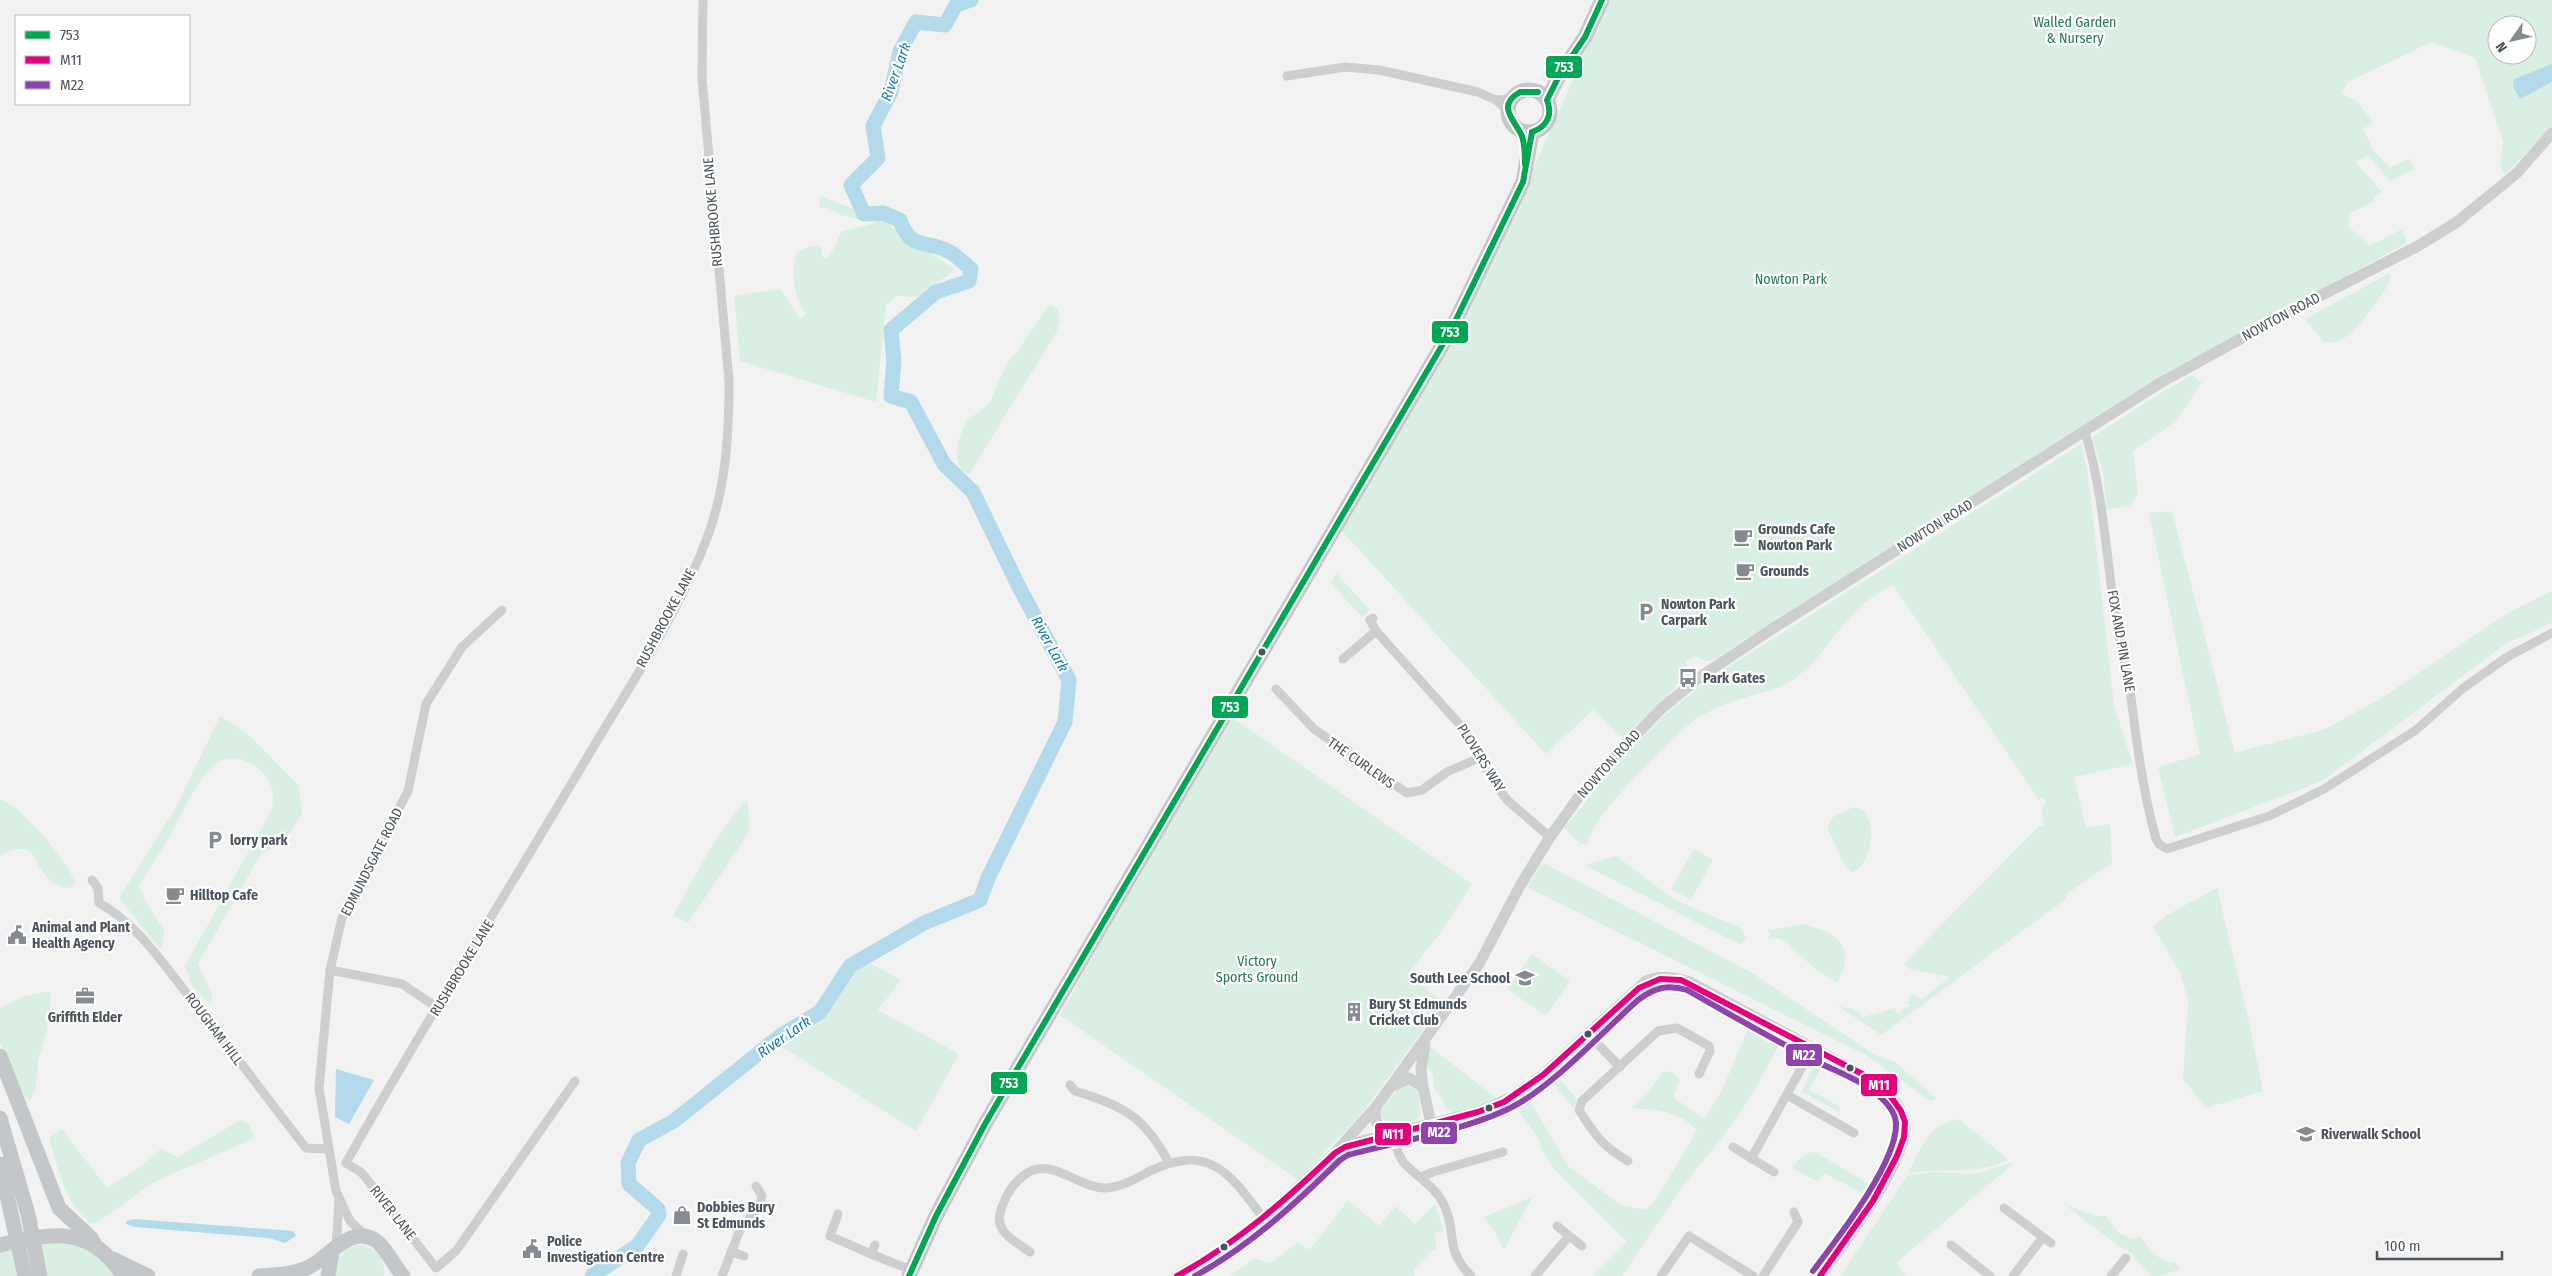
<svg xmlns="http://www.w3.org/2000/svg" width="2552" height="1276" font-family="'Fira Sans Condensed',sans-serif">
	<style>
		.green { fill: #daefe3; fill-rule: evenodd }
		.water { fill: #b2daea }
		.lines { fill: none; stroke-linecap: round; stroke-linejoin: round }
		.river { stroke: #b2daea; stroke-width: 15 }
		.minor { stroke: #cdced0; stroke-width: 9 }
		.tertiary { stroke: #cdced0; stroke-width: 11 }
		.trunk { stroke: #c4c7ca; stroke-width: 15 }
		.bus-1-casing { stroke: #fff; stroke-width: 10 }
		.bus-2-casing { stroke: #fff; stroke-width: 10 }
		.bus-3-casing { stroke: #fff; stroke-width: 10 }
		.bus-1 { stroke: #00a651; stroke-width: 6 }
		.bus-2 { stroke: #e5007d; stroke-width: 6 }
		.bus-3 { stroke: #8e44ad; stroke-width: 6 }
		.bus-dot { fill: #4b535d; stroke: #fff; stroke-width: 2 }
		.labels { text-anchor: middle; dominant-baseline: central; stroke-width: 4.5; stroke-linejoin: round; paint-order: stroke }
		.park-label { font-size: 14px; fill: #207a53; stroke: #fff }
		.street-label { font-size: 14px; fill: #4b535d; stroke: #fff }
		.poi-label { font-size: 14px; font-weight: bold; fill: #4b535d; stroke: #fff; text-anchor: start }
		.water-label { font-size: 15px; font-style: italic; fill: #197ca2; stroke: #fff }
		.line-badge { stroke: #fff; stroke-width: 2 }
		.badge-label { font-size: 14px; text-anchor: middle; font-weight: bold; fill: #fff }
	</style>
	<rect width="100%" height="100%" fill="#f3f2f2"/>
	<!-- green -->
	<g class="green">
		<path d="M1608 0H2552V126L2505 175 2500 164 2503 142 2475 58 2432 42 2348 82 2342 93 2358 102 2373 123 2363 129 2374 151 2390 168 2409 158 2414 169 2390 181 2368 155 2356 162 2382 192 2373 197 2375 201 2349 214V227L2370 246 2402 229 2407 243 2154 380 1715 659 1705 661 1695 656 1686 662C1693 680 1636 724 1623 738L1593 710 1546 754 1340 529 1523 192ZM2497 25H2527V55H2497Z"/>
		<path d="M820 196 883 220 955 270 918 297 897 296 886 305 876 402 740 361 734 296 779 289C790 298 792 309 800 319L806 314C794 300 790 270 797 253L807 247 817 245 822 248 821 255 825 259 832 252 841 232 875 223 876 219 870 216 868 221 841 215 828 208H819Z"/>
		<path d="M2390 273C2394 286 2353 336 2339 341 2335 343 2327 342 2323 342L2305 319Z"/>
		<path d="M1051 305 1058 310 1060 320 1056 333 970 473 966 474C952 459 956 446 963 428 969 415 983 412 990 401 998 388 1001 372 1010 359 1013 355 1018 352 1020 348 1024 341 1046 307 1051 305Z"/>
		<polygon points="2192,375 2202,383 2175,422 2133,451 2138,495 2131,505 2107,510 2103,473 2092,437 2161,393"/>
		<path d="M2081 444 2088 474 2114 705 2133 764 2074 777 2086 828 2110 824 2112 863 2065 895 2066 899 1881 1035 1832 1002 1844 1008 1854 1009 1863 1017 1896 1008 1895 1012 1899 1013 1905 1007 1908 1008 1910 1004 1907 1003 1911 994 1922 999 1950 977 1910 969 1904 965 1906 961 2039 826 2044 825 2041 813 2046 801 2042 798 2039 800 1893 585C1881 592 1866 600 1856 611 1834 633 1818 664 1791 681 1776 691 1758 693 1741 699 1727 703 1712 710 1699 717 1679 729 1585 823 1588 844H1580L1564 828 1618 762 1664 716 1706 681Z"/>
		<polygon points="2172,511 2235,753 2325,729 2380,699 2506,614 2552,591 2552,623 2507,643 2322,781 2175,837 2158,767 2200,754 2149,513"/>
		<polygon points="1336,573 1370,610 1362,617 1331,583"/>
		<path d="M220 716 247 733 299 786 302 814 282 845 262 852 198 964 213 996 210 1004 192 986 185 966 269 815C271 810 273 805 273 800 276 774 240 748 217 763 199 775 183 812 173 831 162 849 150 868 139 886L147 904 165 932 161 950 119 898 176 807Z"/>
		<polygon points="1233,718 1472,884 1442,931 1407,975 1444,1002 1360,1116 1298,1180 1060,1015 1140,871"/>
		<path d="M2 799 20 811 31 824 43 834 67 866 75 882 73 887C51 892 40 867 30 851 20 846 7 850 0 858V800Z"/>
		<path d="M747 799 750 826 748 834 688 923 673 915C696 876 716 832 747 799Z"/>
		<path d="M1854 807C1883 810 1870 869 1852 872L1845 866 1827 827 1834 816Z"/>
		<polygon points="1694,849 1713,860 1691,900 1671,889"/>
		<polygon points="1616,856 1675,900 1743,929 1742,932 1746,937 1741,945 1584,865"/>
		<polygon points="1542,862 1752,973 1875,1055 1895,1062 1937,1099 1930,1101 1868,1056 1527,887"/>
		<polygon points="2217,888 2247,1013 2263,1091 2206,1108 2183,1079 2188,1002 2180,972 2153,926 2167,915"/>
		<path d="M1803 924C1826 931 1851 936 1844 968 1842 974 1839 977 1838 983L1817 971 1785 941 1776 938 1768 939 1771 934 1766 931Z"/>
		<polygon points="1532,954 1570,981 1546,1016 1507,989"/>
		<path d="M867 962 901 980 878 1010 959 1054 916 1131 782 1047C814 1021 836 988 867 962Z"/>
		<polygon points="49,991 51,996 47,1031 38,1061 36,1088 30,1100 24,1097 0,1043 0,1008 25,996"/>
		<path d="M1753 1017 1785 1034 1752 1095 1729 1129 1683 1186 1622 1276H1593L1627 1242 1555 1170 1541 1149 1540 1141 1516 1107 1529 1099 1568 1166 1621 1205 1646 1210 1658 1196 1697 1130C1680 1112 1654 1108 1630 1109L1650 1089 1663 1071 1672 1072 1680 1079 1673 1097 1704 1119 1722 1090Z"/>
		<polygon points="1428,1045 1495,1097 1481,1106 1454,1113 1445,1108 1444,1101 1434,1088 1433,1075 1427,1066"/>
		<polygon points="1818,1061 1824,1062 1809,1090 1841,1107 1839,1112 1802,1092 1814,1063"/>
		<polygon points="1553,1072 1578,1100 1573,1108 1548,1077"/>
		<path d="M1407 1083 1418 1090 1421 1115C1414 1124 1395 1129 1384 1125L1380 1112 1399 1087Z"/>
		<path d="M1959 1119 2009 1160C1970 1176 1947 1167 1908 1173 1922 1147 1927 1124 1959 1119Z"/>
		<path d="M241 1120 249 1124 255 1138 152 1183 97 1223H90C64 1201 59 1170 49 1138L62 1129 107 1188 141 1166 161 1149 177 1157Z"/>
		<path d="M1815 1152 1872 1186 1865 1195 1826 1174 1823 1175 1816 1181 1792 1168C1799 1158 1803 1153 1815 1152Z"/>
		<polygon points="2011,1163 2014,1163 1897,1262 1905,1276 1840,1276 1907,1176 1933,1172 1974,1174"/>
		<polygon points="1532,1197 1504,1250 1496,1234 1483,1217"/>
		<polygon points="1348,1200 1379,1226 1395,1206 1415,1224 1435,1204 1444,1231 1435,1233 1437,1249 1433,1250 1414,1269 1414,1276 1229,1276 1254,1259 1271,1263 1298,1242 1310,1250"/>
		<path d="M2064 1204 2096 1216H2106L2118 1232 2132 1239 2141 1236C2150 1251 2158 1261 2176 1263L2180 1269 2161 1276H2152L2134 1259 2136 1257 2126 1249 2125 1251Z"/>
		<path d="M38 1242C83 1243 86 1244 117 1276H44Z"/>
		<path d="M357 1245C375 1246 386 1258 384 1276H335C338 1260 339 1249 357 1245Z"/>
		<polygon points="12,1248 18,1276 0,1276 0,1252"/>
	</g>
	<!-- water -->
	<g class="water">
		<polygon points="2552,64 2552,82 2520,99 2513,87 2514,79"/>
		<polygon points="336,1069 374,1080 349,1124 335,1117"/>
		<polygon points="134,1219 293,1231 296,1236 285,1243 269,1238 135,1227 126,1224 126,1221"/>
	</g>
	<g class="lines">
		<!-- river -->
		<path class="river" d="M592 1276 637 1246 659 1215 658 1209 629 1184 628 1163 639 1140 674 1121 780 1036 820 1012 850 966 924 923 980 900 988 878 1065 722 1069 680 1019 587 973 492 944 464 911 402 891 396 894 361 891 330 936 292 969 281 971 269C965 264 957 256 950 252 927 239 911 252 900 220L883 213 864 214 851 185 878 158 873 126 891 92 900 51 916 22 945 25 956 5 971 0"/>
		<!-- minor -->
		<g class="minor">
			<polyline points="1287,76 1345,67 1379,70 1478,92 1496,100 1508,111"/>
			<polyline points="1496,100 1512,99"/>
			<path d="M2085 432C2101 483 2106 547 2113 600 2117 633 2126 665 2131 697 2137 745 2143 792 2156 839L2159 844 2167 849 2269 816 2324 789 2416 730 2462 689 2507 657 2552 633"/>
			<polyline points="1373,618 1370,620 1376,631 1461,726 1495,784 1508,801 1550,837"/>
			<polyline points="1343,659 1376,631"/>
			<polyline points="1276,689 1314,729 1407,793 1422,790 1447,772 1479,758"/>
			<path d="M92 880 98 888 99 903C134 922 160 959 184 990 226 1042 265 1096 306 1148L328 1149"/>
			<polyline points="330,970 402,984 438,1008"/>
			<polyline points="1588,1034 1620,1067"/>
			<path d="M575 1081 456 1251 436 1268 362 1173 346 1163C423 1025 508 891 588 756 630 685 678 615 707 538 726 488 729 434 729 381L702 78 703 0"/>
			<path d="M1070 1085 1075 1091C1124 1106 1145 1117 1169 1163"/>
			<polyline points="1787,1095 1854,1133"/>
			<path d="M1392 1134C1395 1143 1398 1156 1404 1163 1417 1177 1436 1187 1444 1205 1458 1234 1443 1247 1471 1276"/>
			<polyline points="1733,1147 1774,1172"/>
			<polyline points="1751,1159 1812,1049"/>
			<path d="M1628 1161C1602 1146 1595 1135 1579 1110L1582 1101 1658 1031 1677 1028 1709 1046 1710 1051 1699 1074"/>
			<polyline points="1421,1177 1433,1172 1503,1152"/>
			<polyline points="2004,1208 2051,1243"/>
			<polyline points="838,1214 830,1236 871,1254"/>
			<polyline points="1557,1226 1582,1246"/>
			<polyline points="365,1235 350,1221 336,1191 319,1088 330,970 342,918 408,791 426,704 462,647 502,610"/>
			<polyline points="875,1245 871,1254 911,1270"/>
			<polyline points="1951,1245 1990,1276"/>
			<polyline points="336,1247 339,1201"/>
			<polyline points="731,1252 744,1256"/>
			<path d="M1030 1252C1013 1240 992 1231 1002 1207 1006 1195 1013 1184 1023 1176 1051 1154 1076 1188 1105 1188 1120 1188 1137 1178 1150 1171 1210 1142 1231 1175 1264 1219"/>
			<polyline points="676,1276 683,1254"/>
			<polyline points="722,1276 741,1227 759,1208 762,1196 756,1186"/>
			<polyline points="1535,1276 1569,1236"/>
			<polyline points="1661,1276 1689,1236 1753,1276"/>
			<polyline points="1763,1276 1798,1222 1794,1212"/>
			<polyline points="2013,1276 2043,1237"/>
			<polyline points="2111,1276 2126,1258"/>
		</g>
		<!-- tertiary -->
		<g class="tertiary">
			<polyline points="1395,1085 1409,1078 1423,1087 1431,1124"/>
			<polyline points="1423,1087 1421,1069 1425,1045"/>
			<path d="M1376 1107C1372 1121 1379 1129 1392 1134"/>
			<path d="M1341 1149 1354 1143 1478 1112 1512 1097 1543 1075 1646 981C1662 975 1674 977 1690 982L1878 1083C1888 1093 1904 1109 1905 1124 1908 1161 1843 1245 1820 1276"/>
			<polyline points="1177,1276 1212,1256 1264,1219 1335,1153 1376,1107 1479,964 1521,884 1550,837 1580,795 1603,769 1661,709 1700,677 1772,629 2160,383 2306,303 2418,246 2457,222 2517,173 2552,133"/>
		</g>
		<!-- trunk -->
		<g class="trunk">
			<circle cx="1529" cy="111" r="21"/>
			<polyline points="1547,100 1560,74 1585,37 1602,0"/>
			<polyline points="0,1056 59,1208 91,1238 96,1247"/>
			<polyline points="0,1118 28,1214 40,1276"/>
			<polyline points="0,1164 25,1276"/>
			<path d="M0 1245C50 1233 91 1224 123 1276"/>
			<polyline points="113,1259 148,1276"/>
			<path d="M259 1276C274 1275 291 1275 305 1269 327 1261 348 1224 375 1240 384 1245 395 1267 403 1276"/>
			<polyline points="328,1276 332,1252"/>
			<polyline points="909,1276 936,1216 985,1124 1450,332 1523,182 1532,132"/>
		</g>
		<!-- bus-1 casing -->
		<g class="bus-1-casing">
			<g id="bus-1">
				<path d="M1532 132C1547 127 1553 115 1547 100L1560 74 1585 37 1602 0"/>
				<path d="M1525 164C1525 155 1525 145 1522 136 1514 119 1496 106 1520 92H1538"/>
				<polyline points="909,1276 936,1216 985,1124 1450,332 1523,182 1532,132"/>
			</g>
		</g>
		<!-- bus-2 casing -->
		<g class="bus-2-casing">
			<path id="bus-2" d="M1177 1276C1237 1243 1286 1200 1335 1153L1345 1147 1478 1112 1504 1102 1543 1075 1639 988 1660 979 1681 980 1870 1078 1886 1090 1901 1111 1905 1122 1904 1137 1897 1156 1873 1201 1820 1276"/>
		</g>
		<!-- bus-3 casing -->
		<g class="bus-3-casing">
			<path id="bus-3" d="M1195 1276C1250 1246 1296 1203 1340 1160L1348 1155C1397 1142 1461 1131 1506 1110 1549 1091 1602 1032 1638 1000 1654 988 1667 984 1687 990 1727 1013 1768 1036 1809 1058 1830 1069 1854 1076 1873 1091 1882 1098 1896 1111 1896 1124 1897 1163 1837 1239 1813 1271"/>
		</g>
		<!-- bus-1 -->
		<use href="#bus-1" class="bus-1"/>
		<!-- bus-2 -->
		<use href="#bus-2" class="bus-2"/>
		<!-- bus-3 -->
		<use href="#bus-3" class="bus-3"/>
	</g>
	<!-- icons -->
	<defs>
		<g id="cafe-bare" transform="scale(1.5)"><path d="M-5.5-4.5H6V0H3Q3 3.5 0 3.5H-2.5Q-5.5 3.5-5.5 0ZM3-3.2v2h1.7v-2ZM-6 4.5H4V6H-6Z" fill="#868b91" stroke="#fff" stroke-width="2.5" paint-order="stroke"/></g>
		<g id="parking-bare" transform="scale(1.5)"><path d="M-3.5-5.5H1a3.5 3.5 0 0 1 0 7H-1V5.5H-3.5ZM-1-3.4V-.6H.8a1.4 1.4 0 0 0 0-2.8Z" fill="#868b91" stroke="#fff" stroke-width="2.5" paint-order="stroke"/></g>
		<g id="bus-bare" transform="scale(1.5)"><path d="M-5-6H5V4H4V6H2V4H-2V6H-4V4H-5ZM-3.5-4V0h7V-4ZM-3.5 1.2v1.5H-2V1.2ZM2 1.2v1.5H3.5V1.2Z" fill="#868b91" stroke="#fff" stroke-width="2.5" paint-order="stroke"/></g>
		<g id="civic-bare" transform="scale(1.5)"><path d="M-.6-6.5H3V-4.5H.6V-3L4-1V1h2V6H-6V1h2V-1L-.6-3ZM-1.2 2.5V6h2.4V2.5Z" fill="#868b91" stroke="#fff" stroke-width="2.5" paint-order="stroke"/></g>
		<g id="school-bare" transform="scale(1.5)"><path d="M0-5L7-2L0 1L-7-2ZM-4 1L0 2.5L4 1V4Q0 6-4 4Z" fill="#868b91" stroke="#fff" stroke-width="2.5" paint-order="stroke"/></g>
		<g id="office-bare" transform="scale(1.5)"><path d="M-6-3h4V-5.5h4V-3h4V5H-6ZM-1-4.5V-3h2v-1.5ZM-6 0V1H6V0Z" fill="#868b91" stroke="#fff" stroke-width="2.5" paint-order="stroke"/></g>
		<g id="building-bare" transform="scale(1.5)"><path d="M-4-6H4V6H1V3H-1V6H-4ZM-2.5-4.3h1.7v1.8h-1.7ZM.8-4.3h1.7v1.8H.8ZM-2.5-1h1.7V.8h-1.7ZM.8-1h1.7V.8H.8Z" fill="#868b91" stroke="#fff" stroke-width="2.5" paint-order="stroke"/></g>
		<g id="shop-bare" transform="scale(1.5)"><path d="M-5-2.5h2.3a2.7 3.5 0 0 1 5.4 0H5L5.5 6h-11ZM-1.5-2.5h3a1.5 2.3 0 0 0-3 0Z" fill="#868b91" stroke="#fff" stroke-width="2.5" paint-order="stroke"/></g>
	</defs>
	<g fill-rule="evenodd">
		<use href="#cafe-bare" x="1743" y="537"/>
		<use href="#cafe-bare" x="1745" y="571"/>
		<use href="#parking-bare" x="1646" y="612"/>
		<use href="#bus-bare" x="1688" y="678"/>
		<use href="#parking-bare" x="215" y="840"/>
		<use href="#cafe-bare" x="175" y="895"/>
		<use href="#civic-bare" x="17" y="935"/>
		<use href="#school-bare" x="1525" y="978"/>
		<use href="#office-bare" x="85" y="996"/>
		<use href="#building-bare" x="1354" y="1012"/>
		<use href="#school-bare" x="2306" y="1134"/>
		<use href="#shop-bare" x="682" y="1215"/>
		<use href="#civic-bare" x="532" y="1249"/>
	</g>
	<!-- markers -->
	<g class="bus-dot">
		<circle cx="1262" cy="652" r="4.5"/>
		<circle cx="1588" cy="1034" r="4.5"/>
		<circle cx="1850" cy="1068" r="4.5"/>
		<circle cx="1489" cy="1108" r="4.5"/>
		<circle cx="1224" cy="1247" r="4.5"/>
	</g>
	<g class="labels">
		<!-- park labels -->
		<g class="park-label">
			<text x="2075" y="22">Walled Garden<tspan x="2075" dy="16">&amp; Nursery</tspan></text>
			<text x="1791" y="279">Nowton Park</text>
			<text x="1257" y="961">Victory<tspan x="1257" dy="16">Sports Ground</tspan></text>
		</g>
		<!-- street labels -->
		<g class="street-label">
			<text transform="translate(713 212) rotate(-95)">RUSHBROOKE LANE</text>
			<text transform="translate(2281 317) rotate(-28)">NOWTON ROAD</text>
			<text transform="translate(1935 526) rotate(-32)">NOWTON ROAD</text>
			<text transform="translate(666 618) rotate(-62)">RUSHBROOKE LANE</text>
			<text transform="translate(2121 641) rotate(80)">FOX AND PIN LANE</text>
			<text transform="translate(1481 758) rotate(58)">PLOVERS WAY</text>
			<text transform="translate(1361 763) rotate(35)">THE CURLEWS</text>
			<text transform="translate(1609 764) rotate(-48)">NOWTON ROAD</text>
			<text transform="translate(372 862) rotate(-63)">EDMUNDSGATE ROAD</text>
			<text transform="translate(462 968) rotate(-59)">RUSHBROOKE LANE</text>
			<text transform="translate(214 1029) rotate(53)">ROUGHAM HILL</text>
			<text transform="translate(393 1213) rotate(52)">RIVER LANE</text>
		</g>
		<!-- poi labels -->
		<g class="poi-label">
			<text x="1758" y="529">Grounds Cafe<tspan x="1758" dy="16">Nowton Park</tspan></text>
			<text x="1760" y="571">Grounds</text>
			<text x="1661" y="604">Nowton Park<tspan x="1661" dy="16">Carpark</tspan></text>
			<text x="1703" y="678">Park Gates</text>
			<text x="230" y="840">lorry park</text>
			<text x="190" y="895">Hilltop Cafe</text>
			<text x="32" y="927">Animal and Plant<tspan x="32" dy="16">Health Agency</tspan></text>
			<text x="1510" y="978" text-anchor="end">South Lee School</text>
			<text x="1369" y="1004">Bury St Edmunds<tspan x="1369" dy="16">Cricket Club</tspan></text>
			<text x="85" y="1017" text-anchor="middle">Griffith Elder</text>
			<text x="2321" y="1134">Riverwalk School</text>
			<text x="697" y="1207">Dobbies Bury<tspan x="697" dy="16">St Edmunds</tspan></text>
			<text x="547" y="1241">Police<tspan x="547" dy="16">Investigation Centre</tspan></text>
		</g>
		<!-- water labels -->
		<g class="water-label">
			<text transform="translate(896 72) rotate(-70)">River Lark</text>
			<text transform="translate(1050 644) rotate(61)">River Lark</text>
			<text transform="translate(784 1037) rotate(-35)">River Lark</text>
		</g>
	</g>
	<g class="line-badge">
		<rect x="1545" y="55" width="38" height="24" rx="5" fill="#00a651"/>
		<rect x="1431" y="320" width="38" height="24" rx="5" fill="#00a651"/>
		<rect x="1211" y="695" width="38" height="24" rx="5" fill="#00a651"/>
		<rect x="1785" y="1043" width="38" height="24" rx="5" fill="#8e44ad"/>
		<rect x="990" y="1071" width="38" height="24" rx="5" fill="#00a651"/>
		<rect x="1860" y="1073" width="38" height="24" rx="5" fill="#e5007d"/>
		<rect x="1420" y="1121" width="38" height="24" rx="5" fill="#8e44ad"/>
		<rect x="1374" y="1122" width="38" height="24" rx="5" fill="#e5007d"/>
	</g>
	<g class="badge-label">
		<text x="1564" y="72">753</text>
		<text x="1450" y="337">753</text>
		<text x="1230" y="712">753</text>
		<text x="1804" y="1060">M22</text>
		<text x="1009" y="1088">753</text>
		<text x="1879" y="1090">M11</text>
		<text x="1439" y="1137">M22</text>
		<text x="1393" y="1139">M11</text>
	</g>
	<!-- legend -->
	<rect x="15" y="15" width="175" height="90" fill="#ffffff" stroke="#b7babe"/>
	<rect x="25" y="31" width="25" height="8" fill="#00a651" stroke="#b7babe"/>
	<text x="60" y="40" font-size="15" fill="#4b535d">753</text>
	<rect x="25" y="56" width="25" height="8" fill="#e5007d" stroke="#b7babe"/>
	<text x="60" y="65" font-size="15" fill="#4b535d">M11</text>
	<rect x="25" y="81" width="25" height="8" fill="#8e44ad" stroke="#b7babe"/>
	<text x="60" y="90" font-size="15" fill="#4b535d">M22</text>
	<!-- north arrow -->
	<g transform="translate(2512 40) rotate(236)"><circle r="24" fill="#ffffff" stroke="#b7babe"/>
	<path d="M0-4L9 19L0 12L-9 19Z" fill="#868b91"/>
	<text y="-8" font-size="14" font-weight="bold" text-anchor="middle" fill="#4b535d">N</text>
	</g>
	<!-- scale -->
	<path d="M2377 1251v8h125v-8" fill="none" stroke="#4b535d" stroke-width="2.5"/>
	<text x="2384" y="1251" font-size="15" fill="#4b535d" stroke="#ffffff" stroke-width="4" paint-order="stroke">100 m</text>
</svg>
